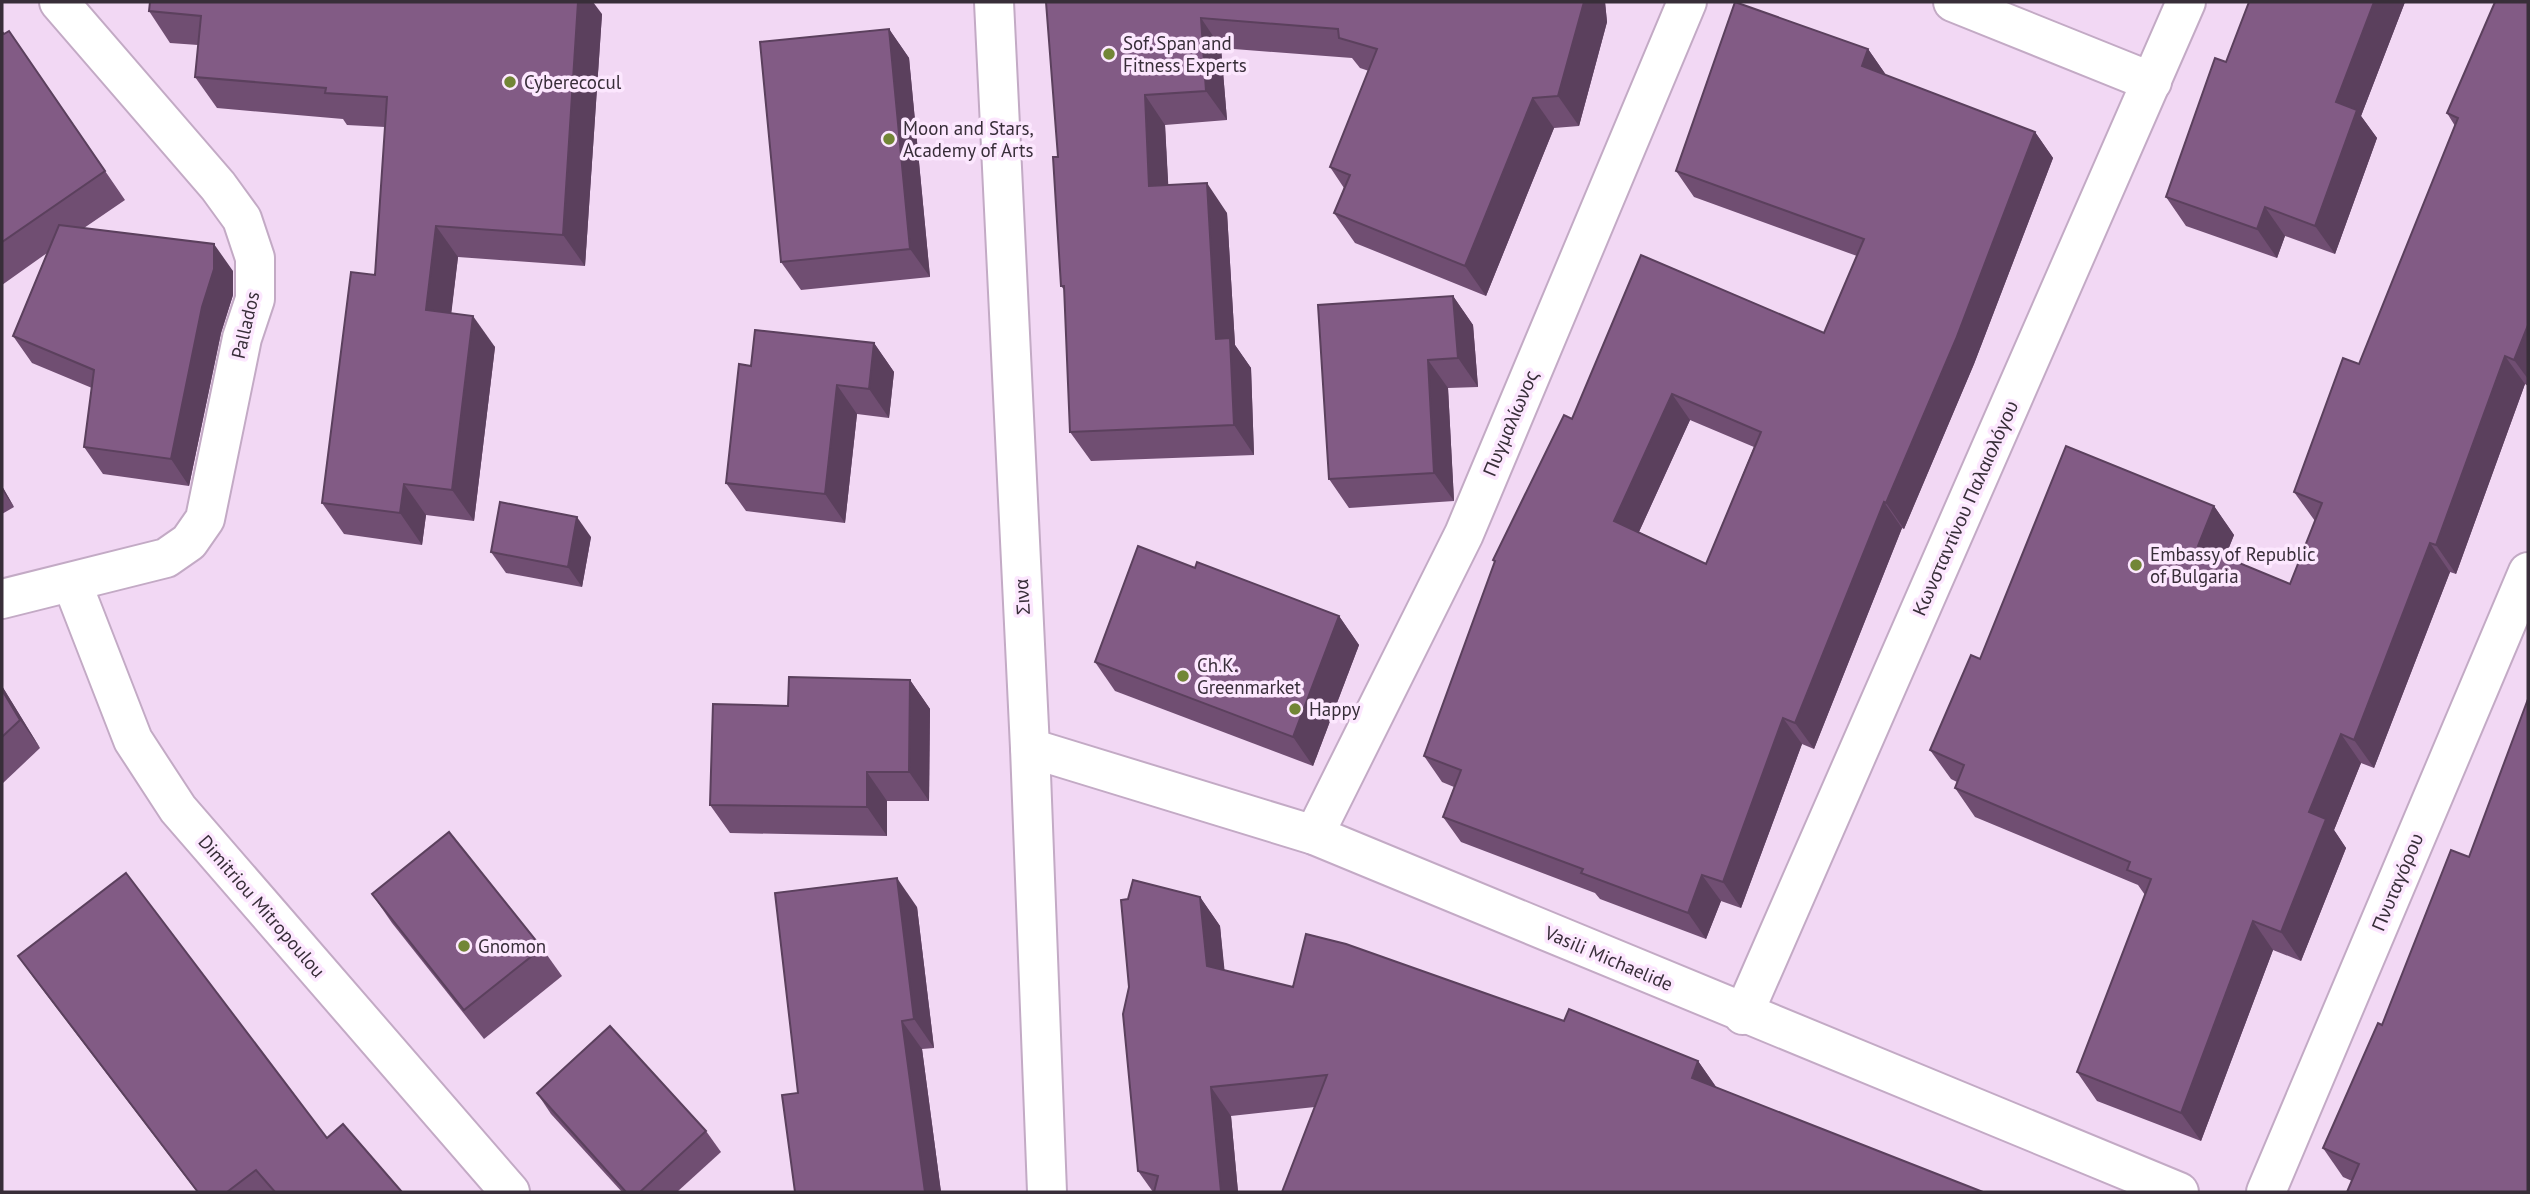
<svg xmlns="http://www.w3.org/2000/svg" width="2530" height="1194" font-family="'PT Sans',sans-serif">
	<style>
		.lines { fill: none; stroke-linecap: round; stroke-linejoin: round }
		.minor-casing { stroke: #c3aac5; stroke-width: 42 }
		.minor { stroke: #fff; stroke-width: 38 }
		.wall { fill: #704e72; fill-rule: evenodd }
		.shaded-wall { fill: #5b405d }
		.building { fill: #825b85; stroke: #5b405d; stroke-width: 2; fill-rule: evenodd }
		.poi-dot { fill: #728636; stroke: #fce7fe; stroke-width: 2.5 }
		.labels { text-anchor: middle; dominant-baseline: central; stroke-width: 7; stroke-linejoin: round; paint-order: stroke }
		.poi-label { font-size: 19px; fill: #382e39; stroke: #fce7fe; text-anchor: start }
		.street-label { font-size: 19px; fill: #382e39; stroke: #fce7fe }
	</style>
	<rect width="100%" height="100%" fill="#f2d8f4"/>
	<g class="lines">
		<!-- minor casing -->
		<g class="minor-casing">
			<g id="minor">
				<polyline points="994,2 1030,748 1047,1192"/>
				<polyline points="1953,2 2152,82"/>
				<polyline points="72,583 133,740 178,809 510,1192"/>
				<polyline points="2,599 166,558 189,542 205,519 242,338 255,299 255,258 242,219 218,186 59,2"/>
				<polyline points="1030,748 1314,835 2179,1192"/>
				<polyline points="1314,835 1464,534 1687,2"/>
				<polyline points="1743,1015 2186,2"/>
				<polyline points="2266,1192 2528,572"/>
			</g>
		</g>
		<!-- minor -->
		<use href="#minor" class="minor"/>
	</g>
	<!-- wall -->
	<g class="wall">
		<polygon points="1046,2 1605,2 1607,22 1579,126 1554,128 1486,296 1355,243 1334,213 1344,188 1330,167 1369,71 1360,68 1352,58 1221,48 1227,120 1165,125 1168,185 1227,213 1235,345 1251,368 1254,455 1091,461 1070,432 1065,291 1061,286 1058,157"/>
		<polygon points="2249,2 2405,2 2361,116 2377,138 2335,254 2285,236 2277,258 2186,226 2166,197 2226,62"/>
		<polygon points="2528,2 2528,386 2525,384 2456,574 2450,572 2374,768 2361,763 2334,830 2346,848 2301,961 2273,950 2201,1141 2097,1101 2077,1072 2145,895 2138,885 1975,817 1955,788 1957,782 1951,779 1930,750 1980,659 2214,506 2234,535 2225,557 2290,584 2315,521 2294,492 2359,364 2455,126 2447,113"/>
		<polygon points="149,11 602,14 585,266 458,257 451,313 495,347 474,521 426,515 422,545 344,534 322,503 375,275 385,127 347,125 343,119 217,108 195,77 198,45 170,43"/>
		<polygon points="889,29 909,58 930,277 801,290 781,262"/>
		<polygon points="9,31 125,200 84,228 233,271 233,295 221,333 189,486 103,474 84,447 92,388 32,363 13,336 47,253 2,285 2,32 4,34"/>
		<path d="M1868 49 1886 75 2035 132 2053 158 1974 364 1904 529 1902 528 1814 749 1802 744 1741 908 1721 901 1706 939 1600 899 1595 893 1461 842 1443 817 1454 787 1442 782 1424 756 1495 563 1493 560 1572 419 1824 333 1857 256 1694 197 1676 171ZM1690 420 1754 447 1706 564 1639 532Z"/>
		<polygon points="1453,296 1473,325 1478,387 1448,388 1454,501 1349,508 1329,479"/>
		<polygon points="874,343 894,372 889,418 857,414 845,523 746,511 726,483 751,366"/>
		<polygon points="2,486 14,507 2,514"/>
		<polygon points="591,537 582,587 506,573 491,552"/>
		<polygon points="1195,568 1339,616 1359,645 1313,766 1115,691 1095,662"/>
		<polygon points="910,680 930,709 929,801 887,801 887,836 730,833 710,805 788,706"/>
		<polygon points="2,686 40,748 2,784"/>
		<polygon points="2469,857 2528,1192 2352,1181 2343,1177 2323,1148 2382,1025"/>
		<polygon points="372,894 542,948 562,976 484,1039 392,923"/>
		<polygon points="1200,897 1220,926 1224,970 1293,987 1564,1021 1698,1061 1717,1088 1315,1107 1231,1116 1238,1192 1153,1192 1138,1171"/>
		<polygon points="917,907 934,1048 922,1049 941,1192 795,1192 798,1093"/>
		<polygon points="18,956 402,1192 197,1192 36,981"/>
		<polygon points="537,1093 706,1131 721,1152 677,1192 622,1192 551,1114"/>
	</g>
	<!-- shaded-wall -->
	<g class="shaded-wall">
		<polygon points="578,2 593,2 602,14 585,266 563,235"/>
		<polygon points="1584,2 1605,2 1607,22 1579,126 1558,96"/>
		<polygon points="2374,2 2405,2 2361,116 2377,138 2335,254 2315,226 2336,102"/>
		<polygon points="1201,18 1221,48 1227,120 1206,91"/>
		<polygon points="889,29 909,58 930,277 910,249"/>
		<polygon points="1868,49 1886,75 1862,66"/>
		<polygon points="1145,95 1165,125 1170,216 1149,186"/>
		<polygon points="1533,98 1554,128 1486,296 1465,266"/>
		<polygon points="2035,132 2053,158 1974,364 1904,529 1886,503"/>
		<polygon points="1207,183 1227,213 1235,345 1251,368 1254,455 1234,425 1216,339"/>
		<polygon points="2265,207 2285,236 2277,258 2257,229"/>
		<polygon points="436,226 458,257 448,341 426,310"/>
		<polygon points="214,244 233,271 233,295 221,333 189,486 171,459"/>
		<polygon points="1453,296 1473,325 1478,387 1458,358"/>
		<polygon points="473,316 495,347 474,521 452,490"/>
		<polygon points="2528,325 2528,379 2514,360"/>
		<polygon points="874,343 894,372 889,418 869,389"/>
		<polygon points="2505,356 2525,384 2456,574 2436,545"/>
		<polygon points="1428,360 1448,388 1454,501 1434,473"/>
		<polygon points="837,385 857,414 845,523 825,494"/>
		<polygon points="1672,394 1690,420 1632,547 1614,521"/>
		<polygon points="404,484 426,515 422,545 400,513"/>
		<polygon points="2,486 14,507 2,490"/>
		<polygon points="1884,502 1902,528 1814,749 1795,723"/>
		<polygon points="2214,506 2234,535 2218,575 2198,546"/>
		<polygon points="577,517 591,537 582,587 568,567"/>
		<polygon points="2430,543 2450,572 2374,768 2354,740"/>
		<polygon points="1339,616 1359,645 1313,766 1293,737"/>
		<polygon points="910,680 930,709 929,801 909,772"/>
		<polygon points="2,686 40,748 20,720 2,690"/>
		<polygon points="1783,718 1802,744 1741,908 1723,882"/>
		<polygon points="2341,734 2361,763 2334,830 2346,848 2301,961 2281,932 2309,812"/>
		<polygon points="867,772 887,801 887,836 867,807"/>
		<polygon points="1702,875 1721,901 1706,939 1688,913"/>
		<polygon points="897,878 917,907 934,1048 914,1019"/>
		<polygon points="1200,897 1220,926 1227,994 1207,966"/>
		<polygon points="2253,921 2273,950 2201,1141 2181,1113"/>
		<polygon points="902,1021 922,1049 941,1192 925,1192"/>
		<polygon points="1698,1061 1718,1090 1692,1078"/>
		<polygon points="1211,1087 1231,1116 1238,1192 1221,1192"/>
	</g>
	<!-- building -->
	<g class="building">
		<polygon points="150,2 578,2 563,235 436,226 426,310 473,316 452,490 404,484 400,513 322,503 351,272 375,275 387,97 325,93 326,88 195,77 201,16 149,11"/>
		<polygon points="1046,2 1584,2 1558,96 1533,98 1465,266 1334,213 1350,175 1330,167 1377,49 1339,38 1338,29 1201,18 1206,91 1145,95 1149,186 1207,183 1216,339 1230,338 1234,425 1070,432 1064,286 1061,286 1053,157 1058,157"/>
		<path d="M1735 2 1868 49 1862 66 2035 132 1956 339 1886 503 1884 502 1795 723 1783 718 1723 882 1702 875 1688 913 1581 873 1583 869 1443 817 1461 770 1424 756 1495 561 1493 560 1564 415 1572 419 1641 255 1824 333 1864 239 1676 171ZM1672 394 1761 432 1706 564 1614 521Z"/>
		<polygon points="2249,2 2374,2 2336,102 2357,110 2315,226 2265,207 2257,229 2166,197 2215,58 2226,62"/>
		<polygon points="2495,2 2528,2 2528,325 2514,360 2505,356 2436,545 2430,543 2354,740 2341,734 2309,812 2326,819 2281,932 2253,921 2181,1113 2077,1072 2151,879 2127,870 2130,862 1955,788 1964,765 1930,750 1971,655 1980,659 2066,446 2214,506 2198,546 2290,584 2322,503 2294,492 2343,358 2359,364 2458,118 2447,113"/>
		<polygon points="889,29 910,249 781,262 760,42"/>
		<polygon points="9,31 105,171 2,242 2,32 4,34"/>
		<polygon points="59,225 214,244 214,269 202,307 171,459 84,447 94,370 13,336"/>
		<polygon points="1453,296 1458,358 1428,360 1434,473 1329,479 1318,305"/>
		<polygon points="755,330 874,343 869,389 837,385 825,494 726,483 739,364 751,366"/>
		<polygon points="500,502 577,517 568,567 491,552"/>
		<polygon points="1138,546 1195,568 1197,562 1339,616 1293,737 1095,662"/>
		<polygon points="789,677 910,680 909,772 867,772 867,807 710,805 713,704 788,706"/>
		<polygon points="2,690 20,720 2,737"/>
		<polygon points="2528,699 2528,1192 2347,1192 2359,1164 2323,1148 2378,1023 2382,1025 2451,850 2469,857"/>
		<polygon points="449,832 542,948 464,1010 372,894"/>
		<polygon points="126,873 327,1138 343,1124 402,1192 275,1192 256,1170 227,1192 198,1192 18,956"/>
		<polygon points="897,878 914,1019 902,1021 925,1192 795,1192 782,1095 798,1093 775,893"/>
		<polygon points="1133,880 1200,897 1207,966 1293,987 1306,934 1346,944 1564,1021 1569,1009 1698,1061 1692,1078 1983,1192 1282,1192 1327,1075 1211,1087 1221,1192 1154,1192 1158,1176 1138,1171 1123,1014 1129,987 1121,900 1128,899"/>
		<polygon points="610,1026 706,1131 640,1192 626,1192 537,1093"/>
	</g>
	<!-- markers -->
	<g class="poi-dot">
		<circle cx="1109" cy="54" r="7"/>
		<circle cx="510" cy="82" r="7"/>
		<circle cx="889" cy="139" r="7"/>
		<circle cx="2136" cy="565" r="7"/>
		<circle cx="1183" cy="676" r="7"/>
		<circle cx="1295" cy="709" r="7"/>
		<circle cx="464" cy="946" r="7"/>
	</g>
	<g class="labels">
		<!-- poi labels -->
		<g class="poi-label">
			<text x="1123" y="43">Sof. Span and<tspan x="1123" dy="22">Fitness Experts</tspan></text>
			<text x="524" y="82">Cyberecocul</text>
			<text x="903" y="128">Moon and Stars,<tspan x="903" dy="22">Academy of Arts</tspan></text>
			<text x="2150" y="554">Embassy of Republic<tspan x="2150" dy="22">of Bulgaria</tspan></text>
			<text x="1197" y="665">Ch.K.<tspan x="1197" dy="22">Greenmarket</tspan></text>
			<text x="1309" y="709">Happy</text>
			<text x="478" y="946">Gnomon</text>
		</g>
		<!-- street labels -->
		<g class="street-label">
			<text transform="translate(245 325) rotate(-77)">Pallados</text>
			<text transform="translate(1510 423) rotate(-67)">Πυγμαλίωνος</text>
			<text transform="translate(1965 508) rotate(-66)">Κωνσταντίνου Παλαιολόγου</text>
			<text transform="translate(1022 597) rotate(-93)">Σινα</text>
			<text transform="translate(2397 882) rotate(-67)">Πνυταγόρου</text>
			<text transform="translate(262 906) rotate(49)">Dimitriou Mitropoulou</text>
			<text transform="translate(1609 958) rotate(23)">Vasili Michaelide</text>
		</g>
	</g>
	<!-- border -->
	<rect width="2530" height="1194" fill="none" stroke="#382e39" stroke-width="7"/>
</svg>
